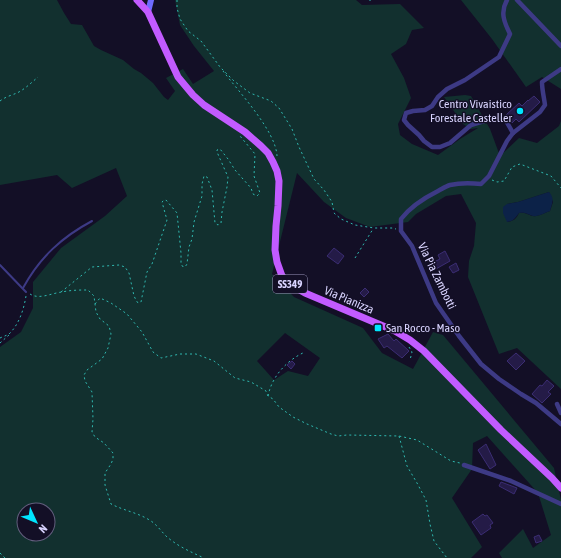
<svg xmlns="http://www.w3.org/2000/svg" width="561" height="558" font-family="'Asap Condensed',sans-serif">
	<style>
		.green { fill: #12302f; fill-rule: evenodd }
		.water { fill: #0c2248 }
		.building { fill: #241b47; stroke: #3b2d73 }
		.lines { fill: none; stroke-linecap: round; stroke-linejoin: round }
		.path { stroke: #2fb8b0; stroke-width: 1; stroke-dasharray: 2 3; stroke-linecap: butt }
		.lane { stroke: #3d3a85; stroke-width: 2 }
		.street { stroke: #3d3a85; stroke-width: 4.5 }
		.secondary { stroke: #6f6bff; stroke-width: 6 }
		.primary { stroke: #c25bff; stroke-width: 7 }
		.poi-dot { fill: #00e5ff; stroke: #130f26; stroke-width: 1.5 }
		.labels { text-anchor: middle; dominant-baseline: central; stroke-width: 3; stroke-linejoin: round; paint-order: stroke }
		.shield { fill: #130f26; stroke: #9e99be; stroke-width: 1 }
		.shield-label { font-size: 11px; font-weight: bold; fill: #d9d4ff }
		.poi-label { font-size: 12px; fill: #d9d4ff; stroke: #130f26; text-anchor: end }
		.street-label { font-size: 12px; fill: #d9d4ff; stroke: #130f26 }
	</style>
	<rect width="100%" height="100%" fill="#130f26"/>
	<!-- green -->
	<g class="green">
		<path d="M0 0H57L64 13 71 24 82 25 94 46 101 50 123 60 134 69 141 73 153 83 164 97 168 100 175 91 166 78 183 69 193 84 214 71 194 46 180 25 175 0H356L362 5 400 4 424 28 412 30 406 44 391 54 404 78 411 98 398 124 400 135 412 144 438 155 460 139 478 128 471 129 463 124 444 97 465 95 471 96 490 129 500 156 519 138 537 143 559 126 561 121V389L517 348 499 354 468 277 469 261 474 246 476 223 461 194 446 196 416 214 408 222 370 227 346 218 324 202 297 173 272 274 294 297 363 328 382 353 413 369 433 332 443 335 554 468 561 500V558H502L499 553 523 529 533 548 551 535 538 493 487 436 473 443 472 469 452 498 482 547 471 558H0V347L21 332 33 308V282L61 248 105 216 127 196 116 168 72 188 57 175 0 185ZM549 192 553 202 550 211C544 213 538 217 532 216 527 214 524 212 519 213 516 219 514 221 507 222V204L518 202ZM285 333 320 358 308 376 288 371 274 380 257 361ZM24 510H48V534H24Z"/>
		<polygon points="461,0 561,0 561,89 542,77 526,87 492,39"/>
	</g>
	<!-- water -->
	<path class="water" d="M549 192C555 198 552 204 550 211 544 213 538 217 533 216 527 214 525 212 519 213 515 218 514 221 507 222L503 213V207L507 204 518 202Z"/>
	<!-- building -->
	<g class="building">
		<polygon points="534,96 540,102 519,122 516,119 512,123 508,117 506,115 519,103 522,106 528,100 528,101"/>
		<polygon points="334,248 344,256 338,264 327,256"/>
		<polygon points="445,251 450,261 434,270 430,264 440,259 438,255"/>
		<polygon points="456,263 459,270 453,273 449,267"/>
		<polygon points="365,288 369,292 364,297 360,293"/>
		<polygon points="388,334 394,341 396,339 409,351 402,358 387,346 384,348 378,339"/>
		<polygon points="516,353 525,361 516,370 507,361"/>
		<polygon points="292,361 295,364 291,369 287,365"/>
		<polygon points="547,380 554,386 548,392 551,394 542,403 532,394 540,385 542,386"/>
		<polygon points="486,444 496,465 490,469 478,450"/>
		<polygon points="501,482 517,488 514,494 499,486"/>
		<polygon points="483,514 485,516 487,515 493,523 490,525 491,528 481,535 472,522"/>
		<polygon points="539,535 542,541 536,543 534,537"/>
	</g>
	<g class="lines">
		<!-- path -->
		<g class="path">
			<polyline points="177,0 177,8 180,19 188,31 201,41 220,67 234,81 250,93 271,101 279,108 292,129 299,147 314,179 324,190 332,202 334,213 341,219 355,225 374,228 392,228 396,229"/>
			<polyline points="369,0 373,0"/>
			<path d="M223 71C238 91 276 131 277 156"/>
			<path d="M0 101C5 97 12 95 17 93 25 89 31 83 38 77"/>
			<polyline points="492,180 497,182 504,181 512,167 520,164 551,176 561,188"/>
			<polyline points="355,258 373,229"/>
			<polyline points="61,292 92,267 119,265 125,267 129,273 134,296 137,302 139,303 141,302 147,272 152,264 167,220 162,202 164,200 166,200 177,213 181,253 181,263 182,266 185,267 187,264 189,247 192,239 194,222 202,196 202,184 204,176 207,177 212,190 215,223 218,225 221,223 222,212 227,187 228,177 217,152 217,150 220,149 228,159 235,170 251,188 253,194 257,196 260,193 254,176 255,154 240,136"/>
			<path d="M30 294C39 300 52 293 62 292 71 290 80 290 88 290L94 296 96 312 100 319 109 326 111 334 108 348 102 359 87 370 84 375 85 381 92 392 93 419 92 432 95 437 104 443 113 453V459L111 464 105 473V485L111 504C125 511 139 513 151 521 157 525 161 531 166 536 177 546 191 552 204 558"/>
			<polyline points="95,304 100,298 111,303 127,314 142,332 153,352 161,358 180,354 196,354 214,361 235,378 251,382 266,391 268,396 273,399 279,407 293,417 307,424 331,434 338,436 347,435 399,436 417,440 451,461 460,463"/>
			<path d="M0 338C4 336 9 335 11 332 20 322 24 308 26 296"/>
			<polyline points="0,343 9,335"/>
			<polyline points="409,347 412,352 410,360"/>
			<path d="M268 396C272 376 287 360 305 352"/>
			<polyline points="399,436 407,466 417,483 426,500 430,524 434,541 447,558"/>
			<polyline points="0,553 5,558"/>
		</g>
		<!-- lane -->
		<g class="lane">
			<polyline points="0,265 26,292"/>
			<path d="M23 288C40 257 62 237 92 221"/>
		</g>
		<!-- street -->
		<g class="street">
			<path d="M507 0C500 12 504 22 510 34L499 57 465 80 447 89 438 97 432 106 425 110 413 111 406 113 404 120 408 125 419 135 424 141 432 147H440L450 143 471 125 497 117 505 119 513 133"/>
			<polyline points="517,0 561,46"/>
			<path d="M561 69 542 82C542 90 544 97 545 105L540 112 513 133 507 141 489 176 481 184C471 183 459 183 450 185 446 186 442 189 438 191 424 198 411 206 401 219V231L412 246 436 303 459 336 481 364 499 379 521 394 536 403 561 424"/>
			<polyline points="557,404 561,413"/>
			<polyline points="464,465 511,481 561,504"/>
		</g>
		<!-- secondary -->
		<polyline class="secondary" points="148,12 151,0"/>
		<!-- primary -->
		<polyline class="primary" points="137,0 148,12 178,77 193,95 204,105 245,132 261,146 268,153 273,162 277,171 279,181 278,206 276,226 275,250 277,262 282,276 291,285 305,293 395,331 410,340 424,351 501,430 552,478 561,488"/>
	</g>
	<!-- markers -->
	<g class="poi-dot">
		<circle cx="520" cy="111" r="4"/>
		<rect x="374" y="324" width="8" height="8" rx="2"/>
	</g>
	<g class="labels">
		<!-- shield labels -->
		<rect class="shield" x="273" y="275" width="34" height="18" rx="3"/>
		<g class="shield-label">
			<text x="290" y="284">SS349</text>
		</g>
		<!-- poi labels -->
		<g class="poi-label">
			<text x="512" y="104">Centro Vivaistico<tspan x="512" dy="14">Forestale Casteller</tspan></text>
			<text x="386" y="328" text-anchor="start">San Rocco - Maso</text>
		</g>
		<!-- street labels -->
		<g class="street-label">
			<text transform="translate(437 276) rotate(64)">Via Pia Zambotti</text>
			<text transform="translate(349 300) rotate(23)">Via Pianizza</text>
		</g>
	</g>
	<!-- north arrow -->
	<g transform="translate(36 522) rotate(134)"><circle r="19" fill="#130f26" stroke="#625e7d"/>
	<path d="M0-3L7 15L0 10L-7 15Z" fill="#00e5ff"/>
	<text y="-6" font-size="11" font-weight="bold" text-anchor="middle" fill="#d9d4ff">N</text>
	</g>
</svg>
